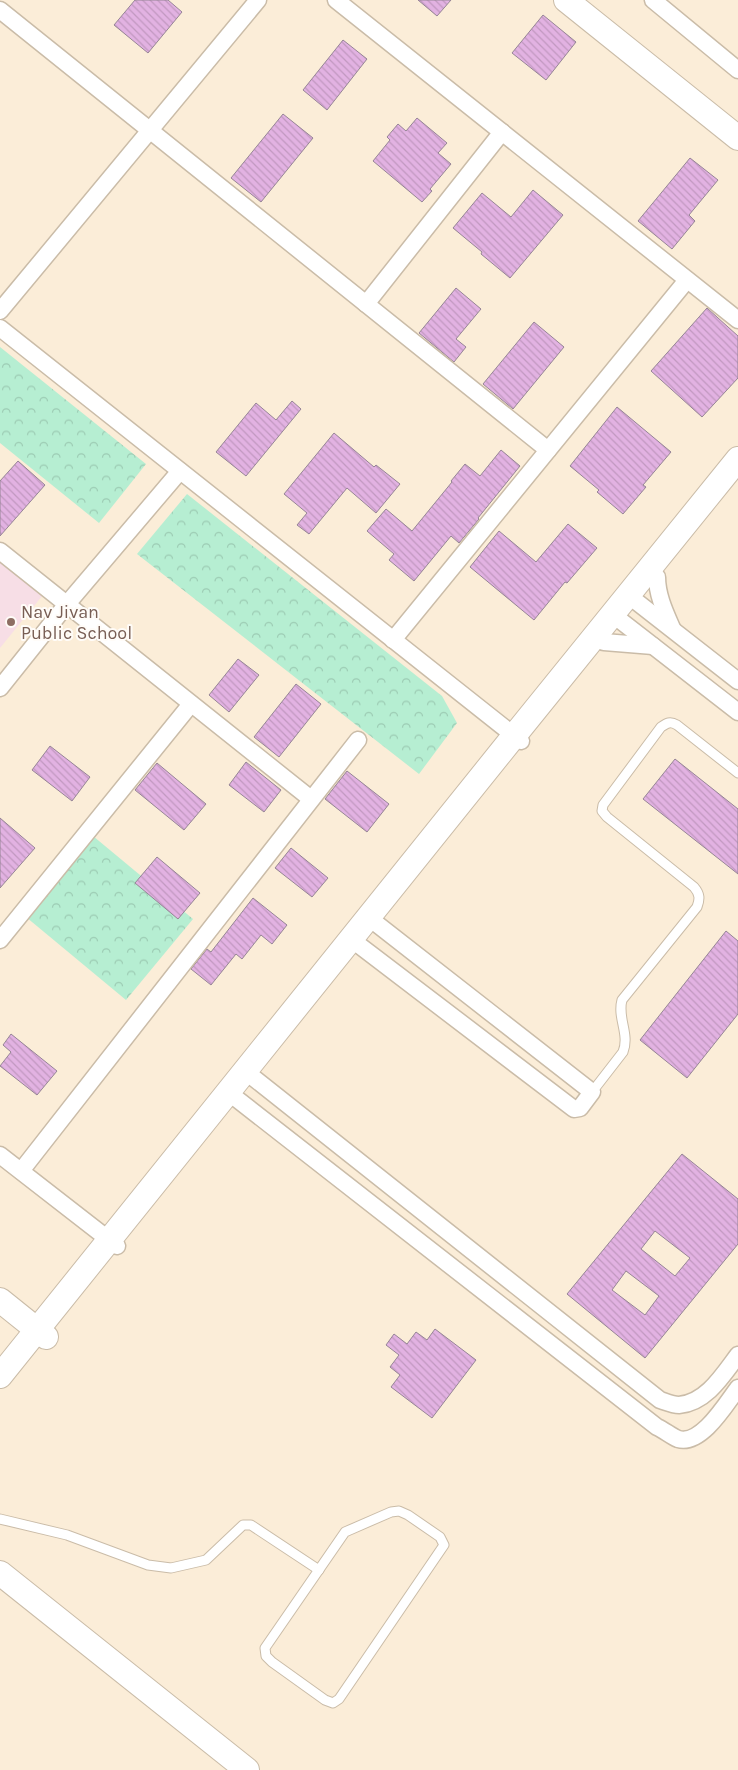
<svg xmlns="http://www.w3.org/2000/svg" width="738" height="1770" font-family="Karla,sans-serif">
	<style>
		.education { fill: #f7dee6 }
		.forest { fill: url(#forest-crowns) }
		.building { fill: url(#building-back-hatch); stroke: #968596; fill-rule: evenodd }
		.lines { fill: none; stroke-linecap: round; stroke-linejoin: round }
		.lane-casing { stroke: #cabca8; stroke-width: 11 }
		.street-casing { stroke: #cabca8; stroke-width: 19 }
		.secondary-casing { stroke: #cabca8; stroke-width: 26 }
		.lane { stroke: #fff; stroke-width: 9 }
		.street { stroke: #fff; stroke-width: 16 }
		.secondary { stroke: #fff; stroke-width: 24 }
		.education-dot { fill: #8d6e63; stroke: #fffcf8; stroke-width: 2 }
		.labels { text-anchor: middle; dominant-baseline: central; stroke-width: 4; stroke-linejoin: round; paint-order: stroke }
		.education-label { font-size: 18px; fill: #785e54; stroke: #fffcf8; text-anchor: start }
	</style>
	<defs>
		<pattern id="forest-crowns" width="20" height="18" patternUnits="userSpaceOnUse" patternTransform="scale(1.25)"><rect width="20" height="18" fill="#b6eed2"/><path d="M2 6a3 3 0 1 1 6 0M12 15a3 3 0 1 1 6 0" fill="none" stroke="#9ccbb3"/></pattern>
		<pattern id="building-back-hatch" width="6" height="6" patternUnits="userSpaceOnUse" patternTransform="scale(1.25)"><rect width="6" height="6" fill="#e2b2e2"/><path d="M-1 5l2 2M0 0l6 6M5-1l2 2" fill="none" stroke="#c198c0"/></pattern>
	</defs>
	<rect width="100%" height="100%" fill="#fbedd8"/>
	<!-- education -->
	<polygon class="education" points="0,562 42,596 0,648"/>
	<!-- forest -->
	<g class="forest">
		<polygon points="0,347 146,464 99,523 0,443"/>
		<polygon points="187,494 442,696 457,723 419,774 137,554"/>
		<polygon points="93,836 193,919 126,1000 26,917"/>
	</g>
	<!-- building -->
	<g class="building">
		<polygon points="135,0 168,0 182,12 148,53 114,25"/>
		<polygon points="418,0 451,0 437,16"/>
		<polygon points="543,15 576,42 546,80 512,53"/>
		<polygon points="343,40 367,59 327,110 303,90"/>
		<polygon points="283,114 313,138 261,202 231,178"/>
		<polygon points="417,118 447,143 438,153 451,164 430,189 432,191 422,202 373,161 390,140 387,137 398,124 406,131"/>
		<polygon points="690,158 718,180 689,215 695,221 672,249 638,221"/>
		<polygon points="533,190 563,215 510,278 481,254 482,252 453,228 482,193 511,217"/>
		<polygon points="456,288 481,309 456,339 466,347 454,362 419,333"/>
		<polygon points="707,308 738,336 738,378 702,417 651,371"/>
		<polygon points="534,322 564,347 513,409 483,384"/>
		<polygon points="292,401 301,409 246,476 216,452 256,403 276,420"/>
		<polygon points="617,407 671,452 643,485 646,487 623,514 597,492 599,490 570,466"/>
		<polygon points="334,433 374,467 376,465 400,484 376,513 347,488 309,534 297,525 307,513 284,494"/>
		<polygon points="501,450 520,466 478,518 479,519 459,543 451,536 414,581 389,560 394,554 367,531 386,509 412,531 452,482 451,481 465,464 480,476"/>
		<polygon points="18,461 45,485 0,536 0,481"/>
		<polygon points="568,524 597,548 567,583 565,582 534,620 470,567 499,531 536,562"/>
		<polygon points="238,659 259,675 229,712 209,695"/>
		<polygon points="296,684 321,704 279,757 254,737"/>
		<polygon points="50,746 90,777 72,801 32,770"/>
		<polygon points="675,759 738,809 738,874 643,799"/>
		<polygon points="246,762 281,790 264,812 229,785"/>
		<polygon points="157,763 206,804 184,830 135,790"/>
		<polygon points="347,771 389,804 367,832 325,799"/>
		<polygon points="0,818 35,848 0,888"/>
		<polygon points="291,848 328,878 312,897 275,868"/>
		<polygon points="157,857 200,893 178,919 135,883"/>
		<polygon points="253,898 287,925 272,944 261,935 242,959 236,954 211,985 191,969 207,949 211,952"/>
		<polygon points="726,931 738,941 738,1014 687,1078 640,1040"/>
		<polygon points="11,1034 57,1071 37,1095 0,1066 11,1052 3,1045"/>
		<path d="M682 1154 738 1199V1244L645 1358 567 1294ZM655 1231 690 1258 675 1276 641 1249ZM626 1271 659 1296 645 1315 612 1290Z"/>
		<polygon points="435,1329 476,1360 432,1418 391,1387 400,1375 390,1367 399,1355 386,1345 394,1334 407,1344 416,1332 427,1340"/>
	</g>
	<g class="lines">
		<!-- lane casing -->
		<g class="lane-casing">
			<g id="lane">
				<path d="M592 1092 623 1052C630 1034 617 1018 622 1000L697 907C700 899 700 894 694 887L607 817 602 811 603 805 661 727C667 723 670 721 677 725L738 773"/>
				<polygon points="399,1511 408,1515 440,1537 444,1545 339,1699 333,1703 325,1700 272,1662 266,1656 265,1648 345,1532 391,1512"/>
				<polyline points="0,1519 67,1535 148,1565 171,1568 206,1560 243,1525 251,1525 319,1570"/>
			</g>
		</g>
		<!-- street casing -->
		<g class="street-casing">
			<g id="street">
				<polyline points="336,0 738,320"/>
				<polyline points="653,0 738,70"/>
				<polyline points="0,10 548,450"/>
				<polyline points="366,304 502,132"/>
				<polyline points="0,311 258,0"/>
				<polyline points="0,328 521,741"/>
				<polyline points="0,551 311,799"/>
				<path d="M657 577C657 595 665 612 672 628"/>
				<polyline points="628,595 738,681"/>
				<polyline points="612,614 738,712"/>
				<polyline points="393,640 687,280"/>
				<polyline points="604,642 653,646"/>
				<polyline points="0,688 67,604 180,471"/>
				<polyline points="351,939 574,1109 580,1108 592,1092 368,917"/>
				<polyline points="0,940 191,704"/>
				<path d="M245 1071 660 1400C666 1402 673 1405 679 1405 706 1403 723 1375 738 1355"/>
				<path d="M228 1092 657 1427C664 1430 671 1436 678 1439 701 1446 726 1404 738 1388"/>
				<polyline points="0,1155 117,1246"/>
				<polyline points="21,1171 358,740"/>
			</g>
		</g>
		<!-- secondary casing -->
		<g class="secondary-casing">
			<g id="secondary">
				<polyline points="566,0 738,138"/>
				<polyline points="0,1300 46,1337"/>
				<polyline points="0,1376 514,736 738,459"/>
				<polyline points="0,1573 247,1770"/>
			</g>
		</g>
		<!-- lane -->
		<use href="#lane" class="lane"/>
		<!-- street -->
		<use href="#street" class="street"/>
		<!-- secondary -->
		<use href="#secondary" class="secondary"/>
	</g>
	<!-- markers -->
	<circle class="education-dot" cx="11" cy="622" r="5"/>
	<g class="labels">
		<!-- education labels -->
		<g class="education-label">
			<text x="21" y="612">Nav Jivan<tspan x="21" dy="21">Public School</tspan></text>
		</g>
	</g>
</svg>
